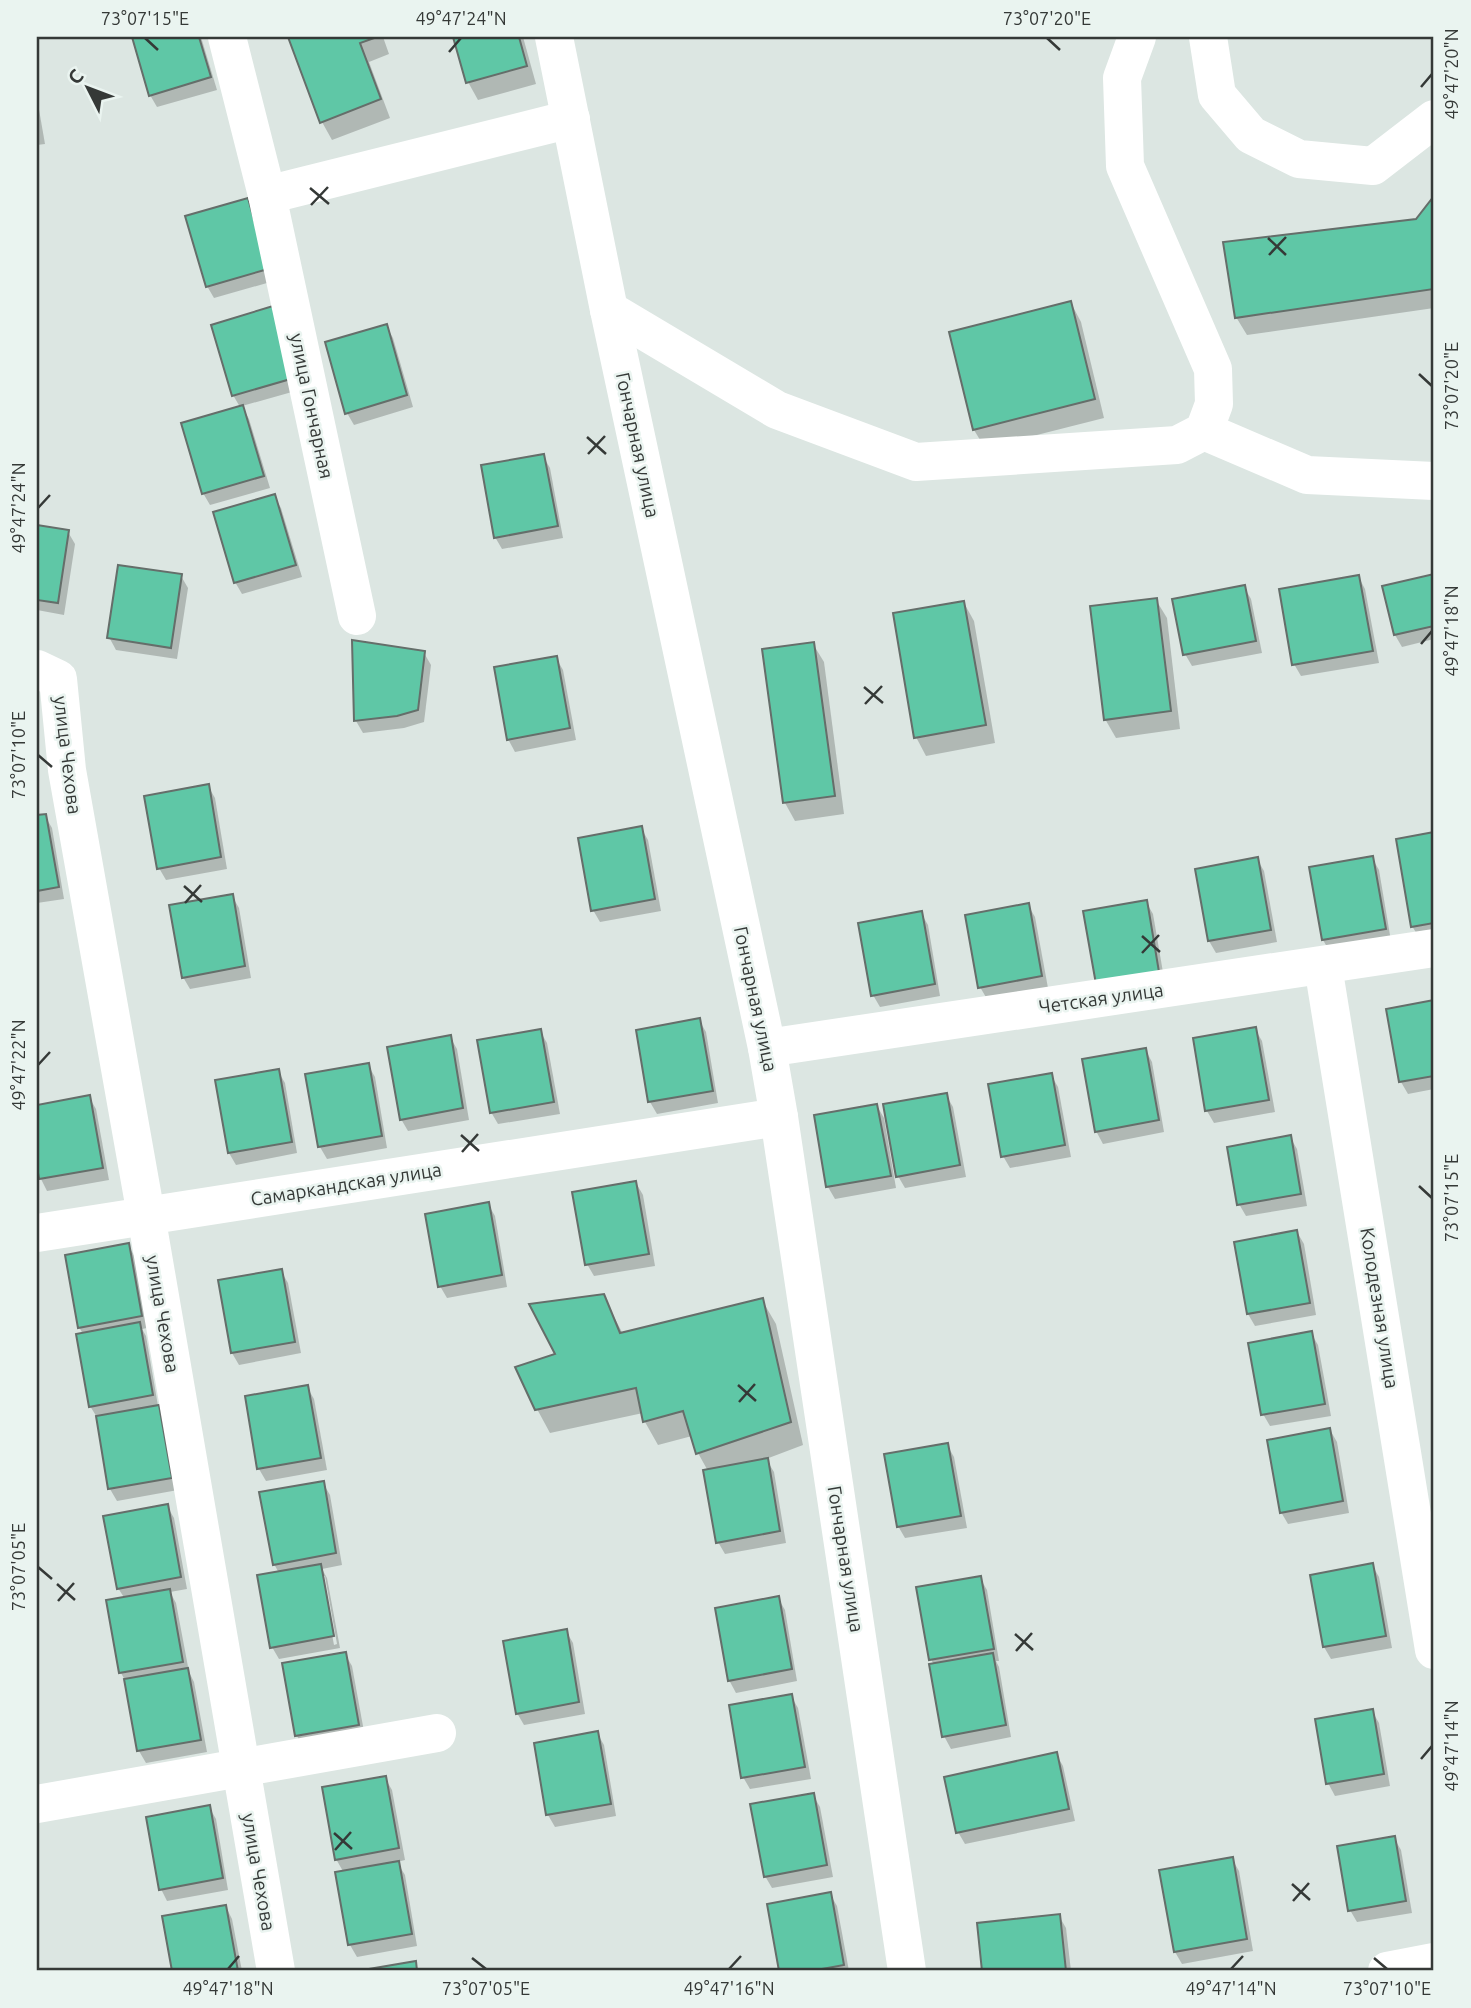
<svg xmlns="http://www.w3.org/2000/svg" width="1471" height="2008" font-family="Ubuntu,sans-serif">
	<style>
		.shadow { fill: #0003; fill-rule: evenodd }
		.building { fill: #5fc7a6; stroke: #656e6a; stroke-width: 2 }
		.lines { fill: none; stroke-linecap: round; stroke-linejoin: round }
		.minor { stroke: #fff; stroke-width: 38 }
		.ticks { fill: none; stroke: #353937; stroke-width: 2.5 }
		.labels { text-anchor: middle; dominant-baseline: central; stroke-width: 5; stroke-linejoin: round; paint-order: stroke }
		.street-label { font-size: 19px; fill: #353937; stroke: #eaf4f0 }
		.neatline { fill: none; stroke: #353937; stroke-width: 2.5 }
		.ticks-label { font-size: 18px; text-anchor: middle; fill: #353937 }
	</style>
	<rect width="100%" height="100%" fill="#dce6e2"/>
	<!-- shadow -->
	<g class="shadow">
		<polygon points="133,37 201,37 217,90 157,107 150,95"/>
		<polygon points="290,37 383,37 389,54 369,62 390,118 332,140 322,122"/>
		<polygon points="455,37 523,37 536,84 478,100 468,82"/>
		<polygon points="37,98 45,144 37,145"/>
		<polygon points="1434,199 1434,308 1247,335 1236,317 1417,221"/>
		<polygon points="247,200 274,281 214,298 207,286"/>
		<polygon points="1071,303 1081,322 1104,418 985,448 974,430 951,333"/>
		<polygon points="272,308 299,390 242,406 249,419 270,488 210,505 203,493 240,407 233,395"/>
		<polygon points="386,326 393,338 413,407 354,425 347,413"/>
		<polygon points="543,456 550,468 563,538 502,549 495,537"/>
		<polygon points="274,496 281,508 302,577 242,594 235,582"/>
		<polygon points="37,527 68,532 75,544 64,615 37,610"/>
		<polygon points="181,576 188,588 177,659 116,650 109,637"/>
		<polygon points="1358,576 1365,589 1379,663 1301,676 1294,664"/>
		<polygon points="1434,576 1434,639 1402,647 1395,635 1384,587"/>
		<polygon points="1244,587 1251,599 1262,653 1192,666 1185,654"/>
		<polygon points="1156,600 1167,618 1180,729 1116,738 1105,719"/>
		<polygon points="964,603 974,621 995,743 926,756 916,737"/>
		<polygon points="813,644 824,662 844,814 795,821 785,803 764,651"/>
		<polygon points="424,653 431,665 424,722 404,728 363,733 356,721"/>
		<polygon points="556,658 563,670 576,740 515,752 508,739"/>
		<polygon points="208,786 215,798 227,869 166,880 159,868"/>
		<polygon points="45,816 52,828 64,899 37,903 37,817"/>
		<polygon points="641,828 648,840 661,911 600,922 593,910"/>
		<polygon points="1434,834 1434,942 1423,944 1412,926 1398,840"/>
		<polygon points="1372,858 1379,870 1391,941 1330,952 1323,940"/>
		<polygon points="1257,859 1264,871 1277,942 1216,953 1209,941 1197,870"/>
		<polygon points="232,896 239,908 251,978 190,989 183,977"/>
		<polygon points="1146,902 1153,914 1165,984 1104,995"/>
		<polygon points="1028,905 1035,917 1048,988 987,999 980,987"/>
		<polygon points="921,913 928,925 940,996 880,1007 873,995"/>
		<polygon points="1434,1002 1434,1089 1408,1094 1401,1082 1388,1011"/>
		<polygon points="699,1020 706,1032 718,1103 657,1114 650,1102"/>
		<polygon points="1255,1029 1262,1041 1275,1112 1214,1123 1207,1111 1195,1040"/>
		<polygon points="540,1031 547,1043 560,1114 498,1124 491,1112"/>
		<polygon points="450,1037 457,1049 469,1120 408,1131 401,1119"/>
		<polygon points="1145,1049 1152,1062 1164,1132 1103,1144 1096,1131"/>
		<polygon points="368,1065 375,1077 387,1148 327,1159 320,1147"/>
		<polygon points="278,1071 285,1083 297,1153 236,1165 229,1153"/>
		<polygon points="1051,1075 1058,1087 1071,1157 1010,1168 1003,1156"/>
		<polygon points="946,1095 953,1107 966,1177 905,1188 898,1176"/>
		<polygon points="89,1097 96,1109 109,1180 47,1191 41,1179 37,1157 37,1106"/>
		<polygon points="877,1106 884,1118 896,1188 835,1199 828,1187 816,1117"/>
		<polygon points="1290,1137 1297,1149 1307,1206 1246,1216 1239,1204"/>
		<polygon points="636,1183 643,1195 655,1266 594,1276 587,1264"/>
		<polygon points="488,1204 495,1216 507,1287 447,1298 440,1286"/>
		<polygon points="1297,1232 1304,1244 1316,1315 1255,1326 1248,1314 1236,1243"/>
		<polygon points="128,1245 135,1257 147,1328 142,1329 146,1336 158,1406 165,1419 178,1490 117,1501 110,1489 98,1419 90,1406 83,1334 79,1327"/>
		<polygon points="281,1271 288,1283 301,1353 239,1365 232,1353 220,1282"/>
		<polygon points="603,1296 623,1334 762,1300 776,1324 803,1445 766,1459 774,1472 786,1543 725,1554 718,1542 708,1471 698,1453 692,1436 658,1445 645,1422 643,1413 550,1433 537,1409 558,1355"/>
		<polygon points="1311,1333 1318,1345 1331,1416 1270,1426 1263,1414"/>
		<polygon points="307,1387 314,1399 327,1470 266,1481 259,1469"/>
		<polygon points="1330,1430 1337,1442 1349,1513 1288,1524 1281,1512"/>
		<polygon points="947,1445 954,1457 967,1528 905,1538 898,1526"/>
		<path d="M323 1483 330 1495 342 1565 322 1569 327 1578 340 1648 279 1659 272 1647 279 1573 274 1564ZM321 1576H325L337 1644 334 1645Z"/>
		<polygon points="167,1506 174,1518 187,1589 170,1592 176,1603 189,1672 194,1682 207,1752 146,1763 139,1751 126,1682 121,1673 125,1599 118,1588"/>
		<polygon points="1372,1565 1379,1577 1392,1648 1331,1659 1324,1647"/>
		<polygon points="980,1578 987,1590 999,1661 996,1661 999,1667 1011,1737 951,1749 944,1736 934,1665 931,1659"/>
		<polygon points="778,1598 785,1610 797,1681 736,1693 729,1680"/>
		<polygon points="566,1631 573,1643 585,1714 524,1725 517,1713"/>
		<polygon points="345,1654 352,1666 365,1737 304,1748 297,1736 284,1665"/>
		<polygon points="791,1696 798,1708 811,1779 750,1789 743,1777"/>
		<polygon points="1372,1711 1379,1723 1390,1786 1335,1796 1328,1783"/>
		<polygon points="597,1733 604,1745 616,1816 555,1827 548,1815 536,1744"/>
		<polygon points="1056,1754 1063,1766 1075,1821 965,1844 958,1832"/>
		<polygon points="385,1778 392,1790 405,1860 397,1862 405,1875 417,1946 357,1957 350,1945 337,1874 344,1873 336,1859"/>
		<polygon points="813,1795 820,1807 833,1877 772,1888 765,1876"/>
		<polygon points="209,1807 216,1819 228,1890 167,1901 161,1889"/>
		<polygon points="1394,1838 1401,1850 1412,1913 1357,1922 1350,1910"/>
		<polygon points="1232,1859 1239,1871 1253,1951 1182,1964 1175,1952"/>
		<polygon points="830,1894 837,1906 849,1971 781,1971 769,1905"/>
		<polygon points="226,1907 232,1919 242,1971 174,1971 164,1918"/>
		<polygon points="1059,1916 1066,1928 1071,1971 984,1971 979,1925"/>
	</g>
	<!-- building -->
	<g class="building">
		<polygon points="132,37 199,37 211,77 149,96"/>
		<polygon points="288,37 377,37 360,43 381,99 320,123"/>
		<polygon points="453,37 519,37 527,66 466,83"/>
		<polygon points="1434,196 1434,289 1235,318 1223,242 1416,219"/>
		<polygon points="248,198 268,269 206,287 185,216"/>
		<polygon points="1071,301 1095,399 973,430 949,332"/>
		<polygon points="273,306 294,378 232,396 211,325"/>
		<polygon points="387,324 407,395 345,414 325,342"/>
		<polygon points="243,405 264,476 202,494 181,423"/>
		<polygon points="544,454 558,526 494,538 481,465"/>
		<polygon points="275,494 296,565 234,583 213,512"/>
		<polygon points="37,525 69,530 58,603 37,600"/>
		<polygon points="118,565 182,574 171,648 107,638"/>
		<polygon points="1434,574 1434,626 1394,635 1382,586"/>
		<polygon points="1359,575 1373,651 1292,665 1279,589"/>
		<polygon points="1245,585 1256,641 1183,655 1172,599"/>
		<polygon points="1157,598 1171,711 1104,720 1090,606"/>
		<polygon points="964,601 986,725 914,738 893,613"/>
		<polygon points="352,640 425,651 418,710 397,716 354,721"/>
		<polygon points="814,642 835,796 783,803 762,649"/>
		<polygon points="557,656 570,728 507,740 494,667"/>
		<polygon points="209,784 221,857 157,869 144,796"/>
		<polygon points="46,814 59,887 37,891 37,815"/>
		<polygon points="642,826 655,899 591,911 578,838"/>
		<polygon points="1434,832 1434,923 1411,927 1396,839"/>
		<polygon points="1373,856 1386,929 1322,940 1309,867"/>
		<polygon points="1258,857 1271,930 1208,941 1195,869"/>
		<polygon points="233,894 245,966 182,978 169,905"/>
		<polygon points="1147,900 1159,972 1096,984 1083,911"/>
		<polygon points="1029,903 1042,976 978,988 965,915"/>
		<polygon points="922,911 935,984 871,996 858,923"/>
		<polygon points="1434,1000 1434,1076 1399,1082 1386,1009"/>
		<polygon points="700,1018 713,1091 648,1102 636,1030"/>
		<polygon points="1256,1027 1269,1100 1205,1111 1193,1038"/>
		<polygon points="541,1029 554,1102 490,1113 477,1040"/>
		<polygon points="451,1035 463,1108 400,1120 387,1047"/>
		<polygon points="1146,1048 1159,1120 1095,1132 1082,1059"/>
		<polygon points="369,1063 382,1136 318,1147 305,1074"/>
		<polygon points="279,1069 292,1142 228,1153 215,1080"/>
		<polygon points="1052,1073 1065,1145 1001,1157 988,1084"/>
		<polygon points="947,1093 960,1165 896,1177 883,1104"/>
		<polygon points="90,1095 103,1168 39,1179 37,1167 37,1105"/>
		<polygon points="877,1104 891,1176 826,1187 814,1115"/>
		<polygon points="1291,1135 1301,1194 1237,1205 1227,1147"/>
		<polygon points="636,1181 649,1254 585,1265 572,1192"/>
		<polygon points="489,1202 502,1275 438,1287 425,1214"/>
		<polygon points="1297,1230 1310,1303 1247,1314 1234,1242"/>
		<polygon points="129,1243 142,1316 78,1328 65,1255"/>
		<polygon points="282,1269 295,1342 231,1353 218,1280"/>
		<polygon points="604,1294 620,1333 763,1298 791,1422 696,1454 683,1411 643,1422 636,1388 535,1410 515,1367 555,1354 529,1304"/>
		<polygon points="140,1322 153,1395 89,1407 76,1334"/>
		<polygon points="1312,1331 1325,1404 1261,1415 1248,1343"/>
		<polygon points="308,1385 321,1458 257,1469 245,1396"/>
		<polygon points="159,1405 172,1478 108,1489 96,1416"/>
		<polygon points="1330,1428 1343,1501 1280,1513 1267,1440"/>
		<polygon points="948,1443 961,1516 897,1527 884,1454"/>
		<polygon points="768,1458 780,1531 716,1543 703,1470"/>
		<polygon points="324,1481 336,1553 273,1565 259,1492"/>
		<polygon points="168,1504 181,1577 117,1589 103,1516"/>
		<polygon points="1373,1563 1386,1636 1323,1647 1310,1575"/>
		<polygon points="321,1564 334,1636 270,1648 257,1575"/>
		<polygon points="981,1576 994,1649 929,1660 916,1587"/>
		<polygon points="170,1589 183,1662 119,1673 106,1600"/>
		<polygon points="779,1596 792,1669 728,1681 715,1608"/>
		<polygon points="567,1629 579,1702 516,1714 503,1641"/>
		<polygon points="346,1652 359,1725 295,1736 282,1663"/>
		<polygon points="993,1653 1006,1725 942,1737 929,1664"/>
		<polygon points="188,1668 201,1740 137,1751 124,1679"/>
		<polygon points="792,1694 805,1767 741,1778 729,1705"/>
		<polygon points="1373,1709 1384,1774 1326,1784 1315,1719"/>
		<polygon points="598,1731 611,1804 546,1815 534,1743"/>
		<polygon points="1057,1752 1069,1809 956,1833 944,1777"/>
		<polygon points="386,1776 399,1848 335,1860 322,1787"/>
		<polygon points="814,1793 827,1865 764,1877 750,1804"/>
		<polygon points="210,1805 223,1878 159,1890 146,1817"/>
		<polygon points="1395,1836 1406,1901 1348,1911 1337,1846"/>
		<polygon points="1233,1857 1247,1939 1174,1952 1159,1870"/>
		<polygon points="399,1861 412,1934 348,1945 335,1872"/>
		<polygon points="831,1892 844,1965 811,1971 779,1971 767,1904"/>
		<polygon points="226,1905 238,1971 172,1971 162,1916"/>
		<polygon points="1060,1914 1066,1971 982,1971 977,1923"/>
		<polygon points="416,1961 417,1971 357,1971"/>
	</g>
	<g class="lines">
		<!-- minor -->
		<g class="minor">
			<polyline points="227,37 267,195 357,616"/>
			<polyline points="554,37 609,310 767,1048 779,1117 907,1971"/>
			<polyline points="1208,37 1217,95 1251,135 1299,159 1373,166 1434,119"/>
			<polyline points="267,195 571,119"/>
			<polyline points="609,310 777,410 916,462 1177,445 1204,431 1214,404 1213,369 1125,166 1122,78 1137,37"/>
			<polyline points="1204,431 1307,475 1434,481"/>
			<polyline points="37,669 58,679 67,770 146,1215 276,1971"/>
			<polyline points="1323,966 1434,1650"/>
			<polyline points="767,1048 1434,948"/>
			<polyline points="37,1233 779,1117"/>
			<polyline points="37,1804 437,1733"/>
			<polyline points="1387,1971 1434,1962"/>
		</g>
	</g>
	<!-- ticks -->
	<path class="ticks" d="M145 38 158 50M1047 38 1060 50M449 52 461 38M1421 87 1432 74M310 188 329 204M311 205 328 187M1268 238 1286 255M1269 255 1286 237M1419 374 1432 386M587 437 606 454M588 454 605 436M38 508 50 495M1421 644 1432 631M864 687 883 703M865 704 882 686M38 755 52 767M184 886 202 902M185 903 201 885M1142 936 1160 952M1142 953 1159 935M38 1065 50 1052M461 1135 479 1151M462 1152 478 1134M1419 1186 1432 1198M738 1385 756 1401M739 1402 755 1384M38 1567 52 1579M57 1584 75 1600M58 1601 74 1583M1015 1634 1033 1650M1016 1651 1032 1633M1421 1759 1432 1746M334 1833 352 1849M335 1850 351 1832M1292 1884 1310 1900M1293 1901 1309 1883M472 1958 486 1969M1374 1958 1387 1969M228 1969 239 1956M729 1969 741 1956M1231 1969 1243 1956"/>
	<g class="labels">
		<!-- street labels -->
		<g class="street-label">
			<text transform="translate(312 406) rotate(78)">улица Гончарная</text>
			<text transform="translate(638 445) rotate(78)">Гончарная улица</text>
			<text transform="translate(68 755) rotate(83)">улица Чехова</text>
			<text transform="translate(1101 998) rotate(-8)">Четская улица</text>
			<text transform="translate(756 999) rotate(78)">Гончарная улица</text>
			<text transform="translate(346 1184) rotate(-9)">Самаркандская улица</text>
			<text transform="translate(1380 1308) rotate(81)">Колодезная улица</text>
			<text transform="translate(163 1314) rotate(80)">улица Чехова</text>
			<text transform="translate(846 1559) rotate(81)">Гончарная улица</text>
			<text transform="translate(259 1872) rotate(80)">улица Чехова</text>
		</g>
	</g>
	<!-- border -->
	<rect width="1471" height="2008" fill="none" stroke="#eaf4f0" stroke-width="77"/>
	<!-- north arrow -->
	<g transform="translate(88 88) rotate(312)" stroke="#eaf4f0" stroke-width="5" paint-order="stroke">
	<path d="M0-5L12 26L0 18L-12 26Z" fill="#353937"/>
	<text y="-10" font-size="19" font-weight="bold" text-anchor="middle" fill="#353937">С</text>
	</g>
	<rect x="38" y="38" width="1394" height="1931" class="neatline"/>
	<g class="ticks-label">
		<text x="145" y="25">73°07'15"E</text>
		<text x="461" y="25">49°47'24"N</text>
		<text x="1047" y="25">73°07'20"E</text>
		<text transform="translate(1452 74) rotate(-90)" y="6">49°47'20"N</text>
		<text transform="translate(1452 386) rotate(-90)" y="6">73°07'20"E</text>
		<text transform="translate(19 508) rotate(-90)" y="6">49°47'24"N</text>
		<text transform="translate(1452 631) rotate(-90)" y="6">49°47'18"N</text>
		<text transform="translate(19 755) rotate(-90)" y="6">73°07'10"E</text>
		<text transform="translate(19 1065) rotate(-90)" y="6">49°47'22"N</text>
		<text transform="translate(1452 1198) rotate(-90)" y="6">73°07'15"E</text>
		<text transform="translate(19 1567) rotate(-90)" y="6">73°07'05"E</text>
		<text transform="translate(1452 1746) rotate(-90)" y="6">49°47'14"N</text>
		<text x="228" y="1995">49°47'18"N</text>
		<text x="486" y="1995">73°07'05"E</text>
		<text x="729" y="1995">49°47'16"N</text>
		<text x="1231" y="1995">49°47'14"N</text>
		<text x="1387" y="1995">73°07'10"E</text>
	</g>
</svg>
